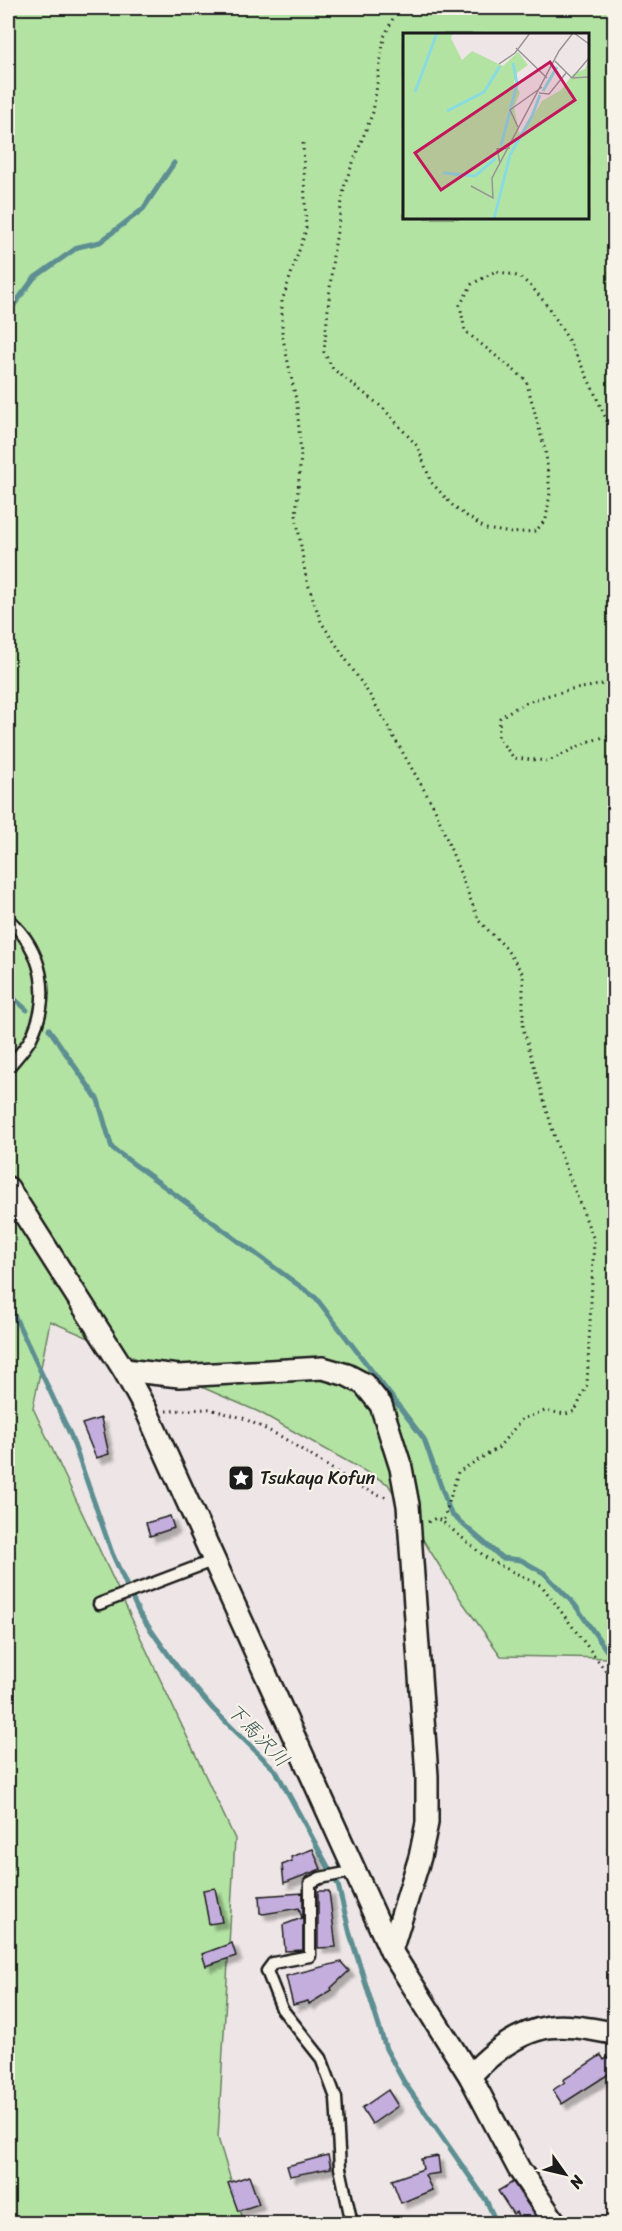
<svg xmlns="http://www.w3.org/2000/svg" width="622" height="2231" font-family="Sriracha,'Klee One',sans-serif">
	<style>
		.green { fill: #b3e3a3; stroke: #688060; stroke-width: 1.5; fill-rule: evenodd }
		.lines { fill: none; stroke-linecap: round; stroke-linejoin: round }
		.stream { stroke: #5d8f92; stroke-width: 5 }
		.building { fill: #c4aedd; stroke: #1c1c1c; stroke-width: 1.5; filter: url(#shadow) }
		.service-casing { stroke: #1c1c1c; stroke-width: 15 }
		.minor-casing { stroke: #1c1c1c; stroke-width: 26 }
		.path { stroke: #1c1c1c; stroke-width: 3; stroke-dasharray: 1.5 4.5; stroke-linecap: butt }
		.service { stroke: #f7f3e8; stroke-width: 10 }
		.minor { stroke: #f7f3e8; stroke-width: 21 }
		.labels { text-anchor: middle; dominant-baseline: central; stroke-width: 4.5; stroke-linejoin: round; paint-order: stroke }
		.poi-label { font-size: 18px; fill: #1c1c1c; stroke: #f7f3e8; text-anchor: start }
		.water-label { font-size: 20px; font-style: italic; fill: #3d5557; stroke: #f7f3e8 }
		.inset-river { fill: none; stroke: #89dbe0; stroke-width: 3 }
		.inset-road { fill: none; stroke: #999595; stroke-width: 1.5 }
		.view { fill: #c2185b; fill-opacity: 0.15; stroke: #c2185b; stroke-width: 3 }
		.inset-edge { fill: none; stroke: #1c1c1c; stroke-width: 3 }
	</style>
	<defs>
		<filter id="shadow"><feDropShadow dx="5.5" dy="5.5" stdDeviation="1.5" flood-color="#0004"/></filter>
	</defs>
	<rect width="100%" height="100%" fill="#ede5e6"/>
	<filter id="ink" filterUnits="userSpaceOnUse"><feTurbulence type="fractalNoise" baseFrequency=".0167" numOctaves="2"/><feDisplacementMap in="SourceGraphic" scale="12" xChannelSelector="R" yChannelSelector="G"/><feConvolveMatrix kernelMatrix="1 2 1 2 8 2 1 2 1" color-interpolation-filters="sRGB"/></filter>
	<g filter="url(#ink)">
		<!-- green -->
		<path class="green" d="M8 8H614V1658L501 1656 461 1600 388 1484 259 1412 50 1321 33 1408 235 1839 218 2138 244 2223 8 2224ZM404 34H588V218H404Z"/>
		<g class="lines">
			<!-- stream -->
			<g class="stream">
				<polyline points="8,313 34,278 78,247 100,242 143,209 174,163"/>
				<polyline points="8,993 27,1010"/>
				<polyline points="49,1029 98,1100 112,1148 316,1298 424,1439 451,1514 502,1558 521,1560 544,1573 575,1605 614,1661"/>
				<polyline points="8,1302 71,1436 112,1553 139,1613 177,1667 213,1709 276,1771 338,1885 350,1934 386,2049 404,2082 486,2200 497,2224"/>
			</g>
		</g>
		<!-- building -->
		<g class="building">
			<polygon points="101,1418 109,1454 96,1458 82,1424"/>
			<polygon points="170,1516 174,1528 150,1536 146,1523"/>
			<polygon points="313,1849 321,1869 284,1883 282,1865 292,1861 291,1857"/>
			<polygon points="215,1888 222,1922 209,1924 203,1890"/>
			<polygon points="318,1891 329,1891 336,1947 318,1948"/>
			<polygon points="303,1893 303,1950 285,1951 283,1925 302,1918 299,1908 263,1914 260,1913 259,1896"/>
			<polygon points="232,1943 236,1956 206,1966 202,1954"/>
			<polygon points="341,1962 349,1971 331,1988 332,1990 309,2004 308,2001 293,2005 286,1976"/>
			<polygon points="615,2053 615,2070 562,2104 553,2090 565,2082 563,2080 601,2055 604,2060"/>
			<polygon points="388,2090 398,2106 372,2124 362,2108"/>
			<polygon points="328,2155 331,2168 290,2176 287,2166"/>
			<polygon points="438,2156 440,2173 425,2175 432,2190 401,2203 392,2180 423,2169 421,2159"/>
			<polygon points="249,2176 259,2204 238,2211 228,2183"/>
			<polygon points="513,2182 540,2223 522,2223 516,2212 513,2214 498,2191"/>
		</g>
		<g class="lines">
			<!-- service casing -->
			<g class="service-casing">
				<g id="service">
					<path d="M8 919C43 950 52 996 31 1038 25 1049 15 1059 8 1068"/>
					<polyline points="99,1604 212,1561"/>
					<polyline points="352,2224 340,2168 336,2098 321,2058 282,2009 267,1971 273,1963 310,1956 310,1883 320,1878 356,1871"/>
				</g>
			</g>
			<!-- minor casing -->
			<g class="minor-casing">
				<g id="minor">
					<polyline points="8,1188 124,1370 147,1412 391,1951 470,2076 519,2169 556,2224"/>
					<polyline points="124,1370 179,1376 323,1368 347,1375 364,1384 381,1405 401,1468 408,1505 427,1776 427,1823 420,1857 391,1951"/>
					<path d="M470 2076C490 2054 518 2032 549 2027 569 2024 594 2030 614 2033"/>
				</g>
			</g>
			<!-- path -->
			<g class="path">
				<path d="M398 8 384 37 373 112 345 183 333 256 324 352 333 369 383 408 418 447 431 482 455 508 486 529 512 533 536 531 546 519 550 493 546 454 526 380 465 331 460 305 472 284 496 271C503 273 516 274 522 279 557 303 597 397 614 438"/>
				<polyline points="303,143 306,230 282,301 282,334 297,404 301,455 296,515 306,578 321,622 371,697 435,809 479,921 505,947 523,974 523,1028 557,1145 594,1240 587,1385 575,1411 566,1414 545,1411 522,1419 498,1448 458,1472 443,1522"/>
				<path d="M614 682C576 690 532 693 500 718L498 738 514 758 549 761 587 742 614 734"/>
				<polyline points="166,1411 209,1409 243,1418 282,1437 363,1489 389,1498"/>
				<polyline points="428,1522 436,1518 443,1522 489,1560 542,1586 614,1682"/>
			</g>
			<!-- service -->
			<use href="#service" class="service"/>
			<!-- minor -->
			<use href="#minor" class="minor"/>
		</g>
	</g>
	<!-- icons -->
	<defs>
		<g id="sight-square" transform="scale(1.35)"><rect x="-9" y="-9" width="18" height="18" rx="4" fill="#1c1c1c" stroke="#f7f3e8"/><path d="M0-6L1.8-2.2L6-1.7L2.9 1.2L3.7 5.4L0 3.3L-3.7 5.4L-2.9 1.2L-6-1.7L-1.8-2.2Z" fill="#fff"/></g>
	</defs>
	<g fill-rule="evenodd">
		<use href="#sight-square" x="241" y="1478"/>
	</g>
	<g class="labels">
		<!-- poi labels -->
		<g class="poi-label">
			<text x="260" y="1478">Tsukaya Kofun</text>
		</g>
		<!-- water labels -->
		<g class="water-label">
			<text transform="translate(258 1735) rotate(46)">下馬沢川</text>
		</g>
	</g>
	<!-- overview -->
	<g transform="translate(403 33)">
		<rect width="186" height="186" fill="#ede5e6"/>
		<path d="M0 0H50L48 5 59 27 69 18 100 33 115 19 125 32 114 40 111 49 117 60 111 74 116 100 121 98 139 68 158 57 170 41 182 36 186 26V186H0Z" fill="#b3e3a3"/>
		<path class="inset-river" d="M140 58 154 34M12 59 34 0M44 78 81 59 97 33M98 113 114 51 110 30M40 140 72 143 93 125M91 186 107 122 129 83 137 62"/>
		<path class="inset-road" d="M171 0 186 11M113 15 144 45M152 28 169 45 185 44M96 31 112 20 127 0M169 45 186 25M136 60 146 61 163 40M115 94 107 77 139 54M97 130 94 116 107 115M68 153 90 165 89 145 156 18 170 0"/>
		<path class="view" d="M147 29 172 67 38 157 12 120Z"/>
		<rect width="186" height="186" class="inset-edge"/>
	</g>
	<!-- margin -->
	<rect width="622" height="2231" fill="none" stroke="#f7f3e8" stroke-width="30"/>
	<rect x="15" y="15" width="592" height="2201" fill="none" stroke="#1c1c1c" stroke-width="2" filter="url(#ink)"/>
	<!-- north arrow -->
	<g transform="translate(565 2174) rotate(124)" stroke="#f7f3e8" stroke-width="4.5" paint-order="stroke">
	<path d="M0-4.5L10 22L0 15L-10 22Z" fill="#1c1c1c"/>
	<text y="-9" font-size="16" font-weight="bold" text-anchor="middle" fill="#1c1c1c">N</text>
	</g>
</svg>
